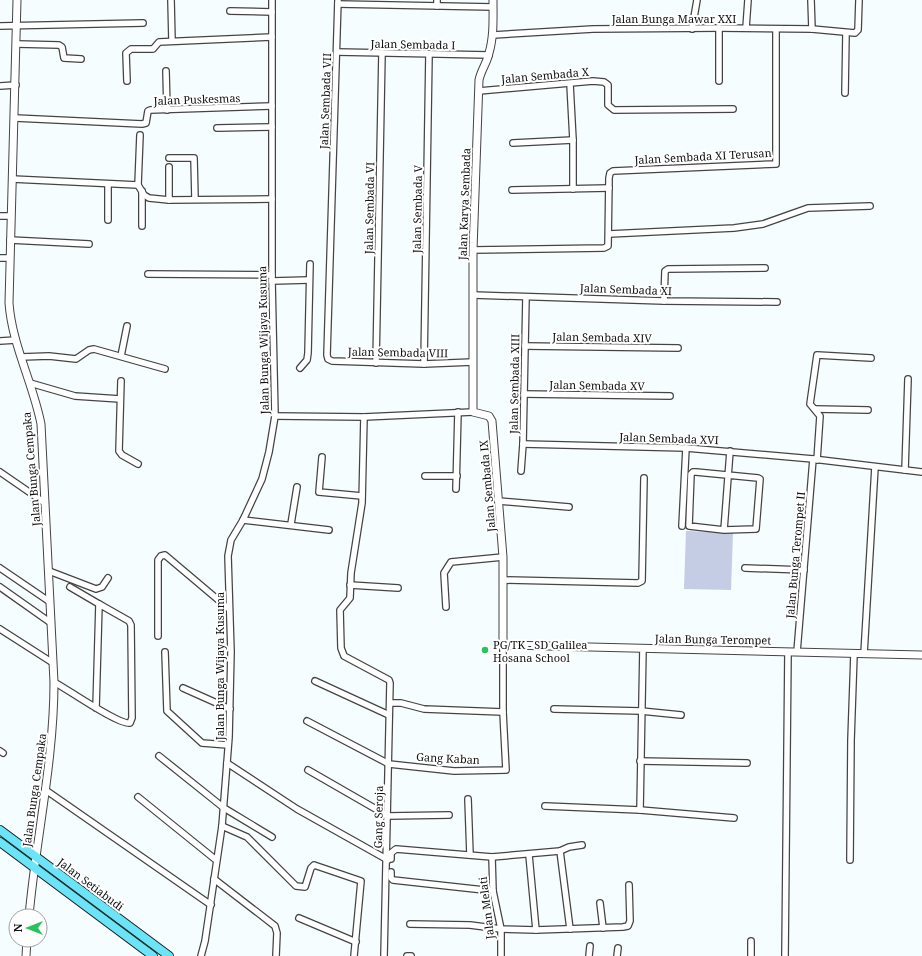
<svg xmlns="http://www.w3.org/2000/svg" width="922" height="956" font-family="'Noto Serif',serif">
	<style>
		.cemetery { fill: #c4cde3 }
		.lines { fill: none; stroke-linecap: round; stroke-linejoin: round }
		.minor-casing { stroke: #444; stroke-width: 8 }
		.tertiary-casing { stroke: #444; stroke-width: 9 }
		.primary-casing { stroke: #222; stroke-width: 10 }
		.minor { stroke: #fff; stroke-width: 5.5 }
		.tertiary { stroke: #fff; stroke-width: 7 }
		.primary { stroke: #6be4f8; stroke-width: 8 }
		.poi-dot { fill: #27c35b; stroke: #fff; stroke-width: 1.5 }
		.labels { text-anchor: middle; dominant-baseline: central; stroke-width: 4; stroke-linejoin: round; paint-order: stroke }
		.street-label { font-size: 11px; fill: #111; stroke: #fff }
		.poi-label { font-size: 11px; fill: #111; stroke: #fff; text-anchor: start }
	</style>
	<rect width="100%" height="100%" fill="#f5fdff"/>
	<!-- cemetery -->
	<polygon class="cemetery" points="686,531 733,533 731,590 684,589"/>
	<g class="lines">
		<!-- minor casing -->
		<g class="minor-casing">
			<g id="minor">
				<polyline points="171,0 172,41"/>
				<polyline points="338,0 327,355 328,359 332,361 424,364 473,362"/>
				<polyline points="811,0 812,29"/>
				<polyline points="338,4 493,7"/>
				<polyline points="437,6 437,0"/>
				<polyline points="230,11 272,12"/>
				<polyline points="0,26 143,23"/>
				<polyline points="719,28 719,81"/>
				<polyline points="746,28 748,0"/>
				<polyline points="692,29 697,0"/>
				<polyline points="493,35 593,29 719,28 812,29 855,33 858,30 859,0"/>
				<polyline points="17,44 59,45 62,47 64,58 81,59"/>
				<polyline points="337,52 489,55"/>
				<polyline points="166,71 167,110"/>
				<polyline points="127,81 126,53 131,49 153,49 159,42 272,37"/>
				<polyline points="570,84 573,140 573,189"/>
				<polyline points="0,86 16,85"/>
				<polyline points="479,91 593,81 604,82 608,85 608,105 614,110 733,109"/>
				<polyline points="845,93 846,33"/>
				<polyline points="15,118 142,124 146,123 148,111 150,110 272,106"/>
				<polyline points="217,128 272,127"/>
				<polyline points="513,143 573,140"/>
				<polyline points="169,158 194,158 195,199"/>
				<polyline points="169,167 169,200"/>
				<polyline points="12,179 138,185 144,195 149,198 169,200 272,199"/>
				<polyline points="108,184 108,220"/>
				<polyline points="138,185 140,135"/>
				<polyline points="512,190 609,188"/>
				<polyline points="142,191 142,226"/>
				<polyline points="0,216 11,216"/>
				<polyline points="609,234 734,228 763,224 808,208 870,206"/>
				<polyline points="10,240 89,244"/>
				<polyline points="473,250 604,248 608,246 609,178 610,173 613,171 776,164 776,30"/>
				<polyline points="0,258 9,258"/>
				<polyline points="148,274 272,275"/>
				<polyline points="272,281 309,280"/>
				<polyline points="473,295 664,301 777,302"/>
				<polyline points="664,301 665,271 668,269 765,268"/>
				<polyline points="0,341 16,340"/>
				<polyline points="525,346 678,348"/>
				<polyline points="121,356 127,326"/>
				<polyline points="21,357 49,356 76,359 89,350 94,349 165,369"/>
				<polyline points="376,363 382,53"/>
				<polyline points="424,364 429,54"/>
				<polyline points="300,368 307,360 308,353 310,264"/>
				<polyline points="121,381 119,451 122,455 138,464"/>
				<polyline points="30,383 75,396 120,399"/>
				<polyline points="524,394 670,396"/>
				<polyline points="815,409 868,410"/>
				<polyline points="275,416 364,417 473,412"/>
				<polyline points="364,417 362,503 351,573 350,598 340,610 341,648 344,656 389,680 390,683 384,956"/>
				<polyline points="523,444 686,448 813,459 922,472"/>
				<polyline points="322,457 319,492 362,496"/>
				<polyline points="817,460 820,416 810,404 817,355 871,358"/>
				<polyline points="905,470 908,379"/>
				<polyline points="521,471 523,444 526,297"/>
				<polyline points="0,472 45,503"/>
				<polyline points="425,476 457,476"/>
				<polyline points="456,489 458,412"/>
				<polyline points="499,501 569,507"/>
				<polyline points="243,520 329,530"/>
				<polyline points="291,524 297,487"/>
				<polyline points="682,526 686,448"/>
				<polyline points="724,530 756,529 760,479 758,478 696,472 693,472 691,474 689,526 724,530 730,451"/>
				<polyline points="0,568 50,602"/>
				<polyline points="745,568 804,570"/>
				<polyline points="49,571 96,589 102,587 108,578"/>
				<polyline points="504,580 638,583 642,581 644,478"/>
				<polyline points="350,585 398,588"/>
				<polyline points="0,587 51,623"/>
				<polyline points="70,587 99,604"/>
				<polyline points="446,607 444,573 451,562 503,557"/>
				<polyline points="0,629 53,663"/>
				<polyline points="158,636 158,560 161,556 165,555 229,609"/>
				<polyline points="165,652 167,711 202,743 228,745"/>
				<polyline points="797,652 813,459"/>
				<polyline points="864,654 875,467"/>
				<polyline points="315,681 389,715"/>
				<path d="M54 682C67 689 120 726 130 723L132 718 131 625 129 621 99 604 96 708"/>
				<polyline points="183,688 230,709"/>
				<polyline points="390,703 401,703 424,709 503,712"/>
				<polyline points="554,709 641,711 681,715"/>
				<polyline points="307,721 389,764 454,771 506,770 503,712 503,645"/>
				<polyline points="0,751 3,753"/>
				<polyline points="159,756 224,808 272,837"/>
				<polyline points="640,761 747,763"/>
				<polyline points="227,763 297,809 388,860"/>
				<polyline points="308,770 388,816 449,815"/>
				<polyline points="47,791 211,905"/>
				<polyline points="138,797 216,860"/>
				<polyline points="468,799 470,855"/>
				<polyline points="545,806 640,810 734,818"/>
				<polyline points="640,810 643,648"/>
				<polyline points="222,826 247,837 296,886 305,887 311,868 314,865 361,881 354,956"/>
				<polyline points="560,851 570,929"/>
				<polyline points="529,855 536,930"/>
				<polyline points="492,857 493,891 501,929 501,956"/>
				<polyline points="391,859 391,853 396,849 492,857 560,851 569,847 582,845"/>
				<polyline points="850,860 851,740 854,654"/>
				<polyline points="391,872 391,878 393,880 493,891"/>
				<polyline points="214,879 275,926 277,933 276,956"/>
				<polyline points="600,903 603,928"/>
				<polyline points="299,918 356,942"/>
				<polyline points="410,924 470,925 501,929 536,930 623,927 628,926 630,921 629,885"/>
				<polyline points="201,956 205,941 222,826 229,737 231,652 228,556 231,540 243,520 262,479 269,452 275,416 272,281 272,0"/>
				<polyline points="407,956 411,956"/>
				<polyline points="589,956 590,946"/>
				<polyline points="617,956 618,948"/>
				<polyline points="751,956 751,941"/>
				<polyline points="785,956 788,652"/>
			</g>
		</g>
		<!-- tertiary casing -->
		<g class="tertiary-casing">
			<g id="tertiary">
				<path d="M17 0 9 303C12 345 33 383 41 424L54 682C54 761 36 838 29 916"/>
				<path d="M493 0C493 18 494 36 489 53 487 63 481 70 479 80L473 250V412L489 416 492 421 503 557V645L922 655"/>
				<polyline points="26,956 27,940"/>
			</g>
		</g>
		<!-- primary casing -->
		<g class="primary-casing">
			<g id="primary">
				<polyline points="0,830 169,956"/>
				<polyline points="0,842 153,956"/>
			</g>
		</g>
		<!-- minor -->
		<use href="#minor" class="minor"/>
		<!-- tertiary -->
		<use href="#tertiary" class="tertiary"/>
		<!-- primary -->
		<use href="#primary" class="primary"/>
	</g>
	<!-- markers -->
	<circle class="poi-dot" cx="485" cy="650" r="4"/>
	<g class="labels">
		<!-- street labels -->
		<g class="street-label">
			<text x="674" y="18">Jalan Bunga Mawar XXI</text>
			<text transform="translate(413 44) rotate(1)">Jalan Sembada I</text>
			<text transform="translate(545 75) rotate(-5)">Jalan Sembada X</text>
			<text transform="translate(197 99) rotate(-2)">Jalan Puskesmas</text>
			<text transform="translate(325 101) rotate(-88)">Jalan Sembada VII</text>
			<text transform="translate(703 156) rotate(-3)">Jalan Sembada XI Terusan</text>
			<text transform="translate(464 204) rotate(-88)">Jalan Karya Sembada</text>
			<text transform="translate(369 208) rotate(-89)">Jalan Sembada VI</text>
			<text transform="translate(417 209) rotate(-89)">Jalan Sembada V</text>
			<text transform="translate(626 289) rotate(2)">Jalan Sembada XI</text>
			<text transform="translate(602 337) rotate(1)">Jalan Sembada XIV</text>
			<text transform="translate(263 340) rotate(-91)">Jalan Bunga Wijaya Kusuma</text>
			<text transform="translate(398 352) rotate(1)">Jalan Sembada VIII</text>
			<text transform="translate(514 384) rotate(-89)">Jalan Sembada XIII</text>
			<text transform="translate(597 385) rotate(1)">Jalan Sembada XV</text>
			<text transform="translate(669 438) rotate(2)">Jalan Sembada XVI</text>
			<text transform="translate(31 469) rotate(-95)">Jalan Bunga Cempaka</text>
			<text transform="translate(487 486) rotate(-95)">Jalan Sembada IX</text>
			<text transform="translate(795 555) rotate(-85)">Jalan Bunga Terompet II</text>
			<text transform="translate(713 639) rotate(1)">Jalan Bunga Terompet</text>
			<text transform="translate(219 666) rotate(-90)">Jalan Bunga Wijaya Kusuma</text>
			<text transform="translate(448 758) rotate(3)">Gang Kaban</text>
			<text transform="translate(34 790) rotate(-82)">Jalan Bunga Cempaka</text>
			<text transform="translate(378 817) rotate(-89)">Gang Seroja</text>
			<text transform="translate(91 884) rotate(37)">Jalan Setiabudi</text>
			<text transform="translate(486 908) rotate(-97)">Jalan Melati</text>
		</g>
		<!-- poi labels -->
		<g class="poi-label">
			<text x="493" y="644">PG/TK - SD Galilea<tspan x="493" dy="13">Hosana School</tspan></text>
		</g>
	</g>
	<!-- north arrow -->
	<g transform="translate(28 928) rotate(270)"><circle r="19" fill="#ffffff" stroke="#a0a0a0"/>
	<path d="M0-3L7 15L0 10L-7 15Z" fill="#27c35b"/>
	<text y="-6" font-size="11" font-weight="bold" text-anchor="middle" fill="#111111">N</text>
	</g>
</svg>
